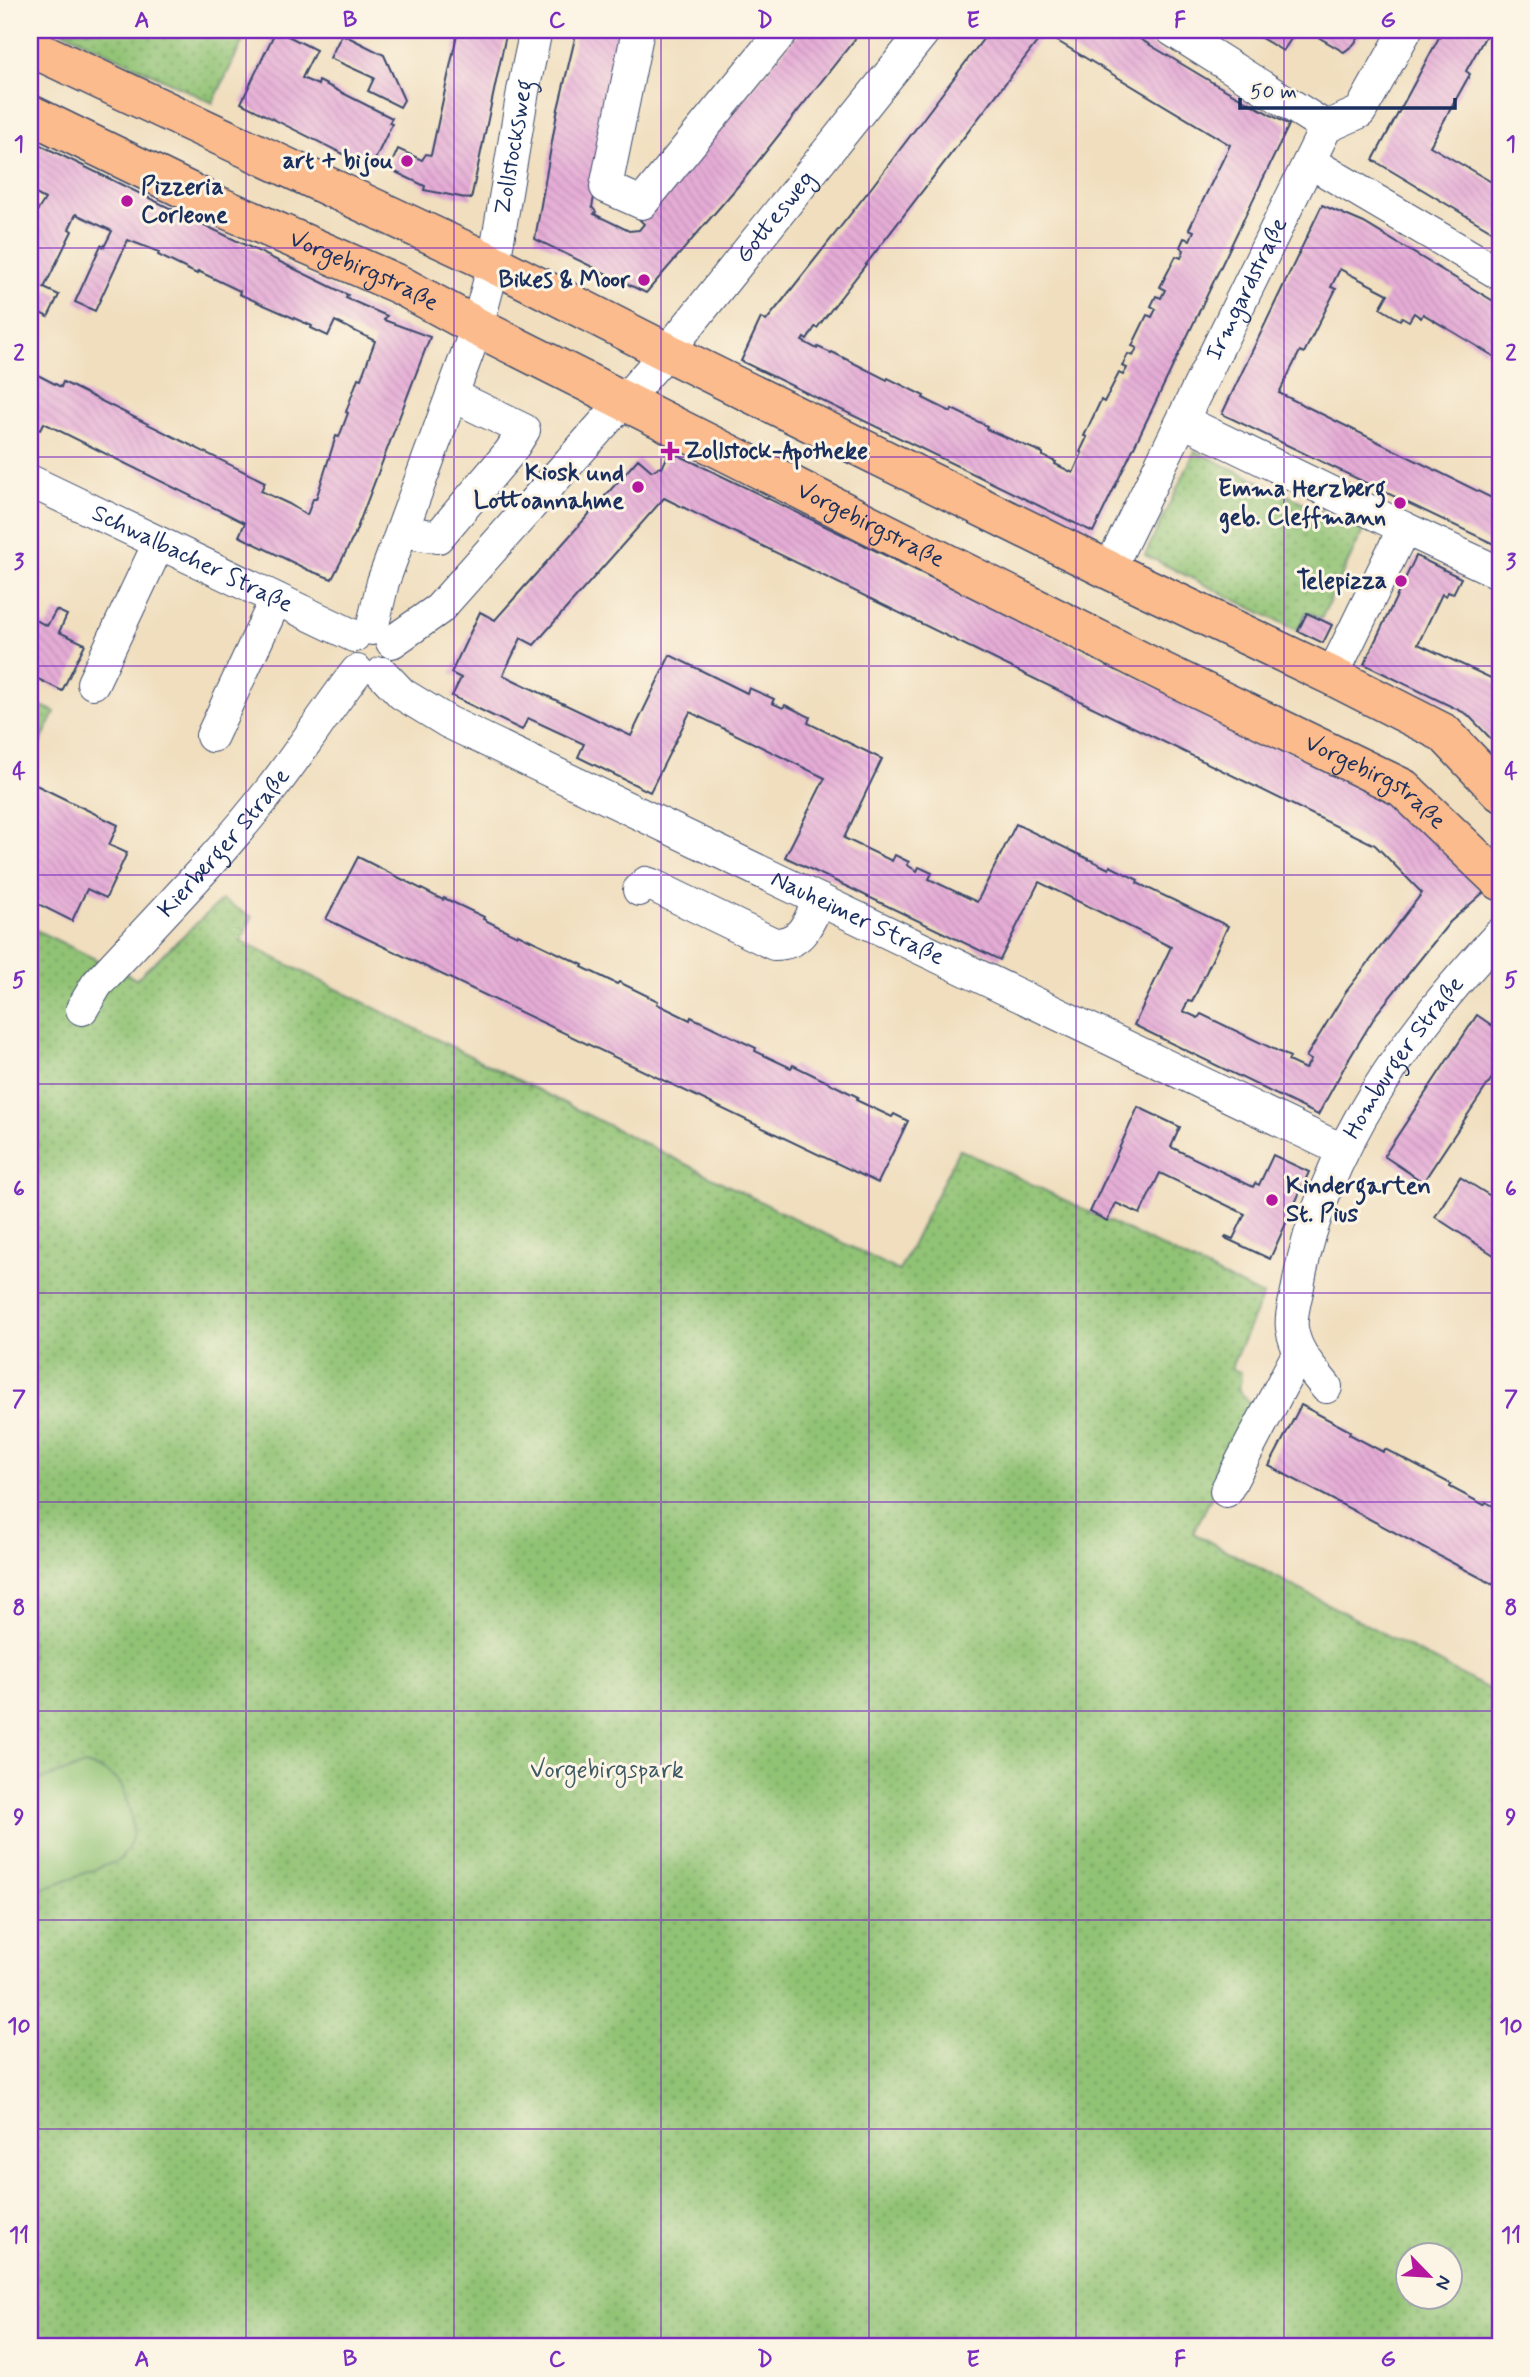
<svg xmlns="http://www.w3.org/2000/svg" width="1530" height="2377" font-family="Mynerve,sans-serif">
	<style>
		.park { fill: url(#park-dots); stroke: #567969; stroke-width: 2; fill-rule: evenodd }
		.pitch { fill: #91c374; stroke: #567969; stroke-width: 2 }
		.building { fill: url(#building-back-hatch); fill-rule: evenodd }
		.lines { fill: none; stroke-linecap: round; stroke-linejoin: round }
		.minor-casing { stroke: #3b496c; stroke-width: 34 }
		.major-casing { stroke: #3b496c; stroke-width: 41 }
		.minor { stroke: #fff; stroke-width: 32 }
		.major { stroke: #fbbb8c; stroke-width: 38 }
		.grid { fill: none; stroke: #7b2cbf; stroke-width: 2; stroke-opacity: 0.55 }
		.poi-dot { fill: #b5179e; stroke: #fcf5e5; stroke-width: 2.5 }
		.labels { text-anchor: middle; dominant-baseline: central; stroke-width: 6; stroke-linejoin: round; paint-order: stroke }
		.street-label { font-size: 24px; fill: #1b2f5e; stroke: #fcf5e5 }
		.poi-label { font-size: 24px; font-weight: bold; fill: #1b2f5e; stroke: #fcf5e5; text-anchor: end }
		.park-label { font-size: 24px; fill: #3e5b65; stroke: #fcf5e5 }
		.neatline { fill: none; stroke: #7b2cbf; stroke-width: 2.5 }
		.grid-label { font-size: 23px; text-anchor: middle; font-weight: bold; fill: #7b2cbf }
	</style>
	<defs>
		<pattern id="park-dots" width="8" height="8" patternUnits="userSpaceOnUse" patternTransform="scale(1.75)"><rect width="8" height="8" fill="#91c374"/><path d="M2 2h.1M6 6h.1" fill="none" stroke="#769f62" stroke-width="1.8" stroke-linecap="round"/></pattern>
		<pattern id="building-back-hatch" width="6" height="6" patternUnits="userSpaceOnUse" patternTransform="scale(1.75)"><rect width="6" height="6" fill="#e5acd6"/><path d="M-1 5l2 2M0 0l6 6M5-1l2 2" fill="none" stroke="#c494ba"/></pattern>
	</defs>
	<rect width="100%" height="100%" fill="#fcf5e5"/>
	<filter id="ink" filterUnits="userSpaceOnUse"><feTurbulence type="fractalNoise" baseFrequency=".0143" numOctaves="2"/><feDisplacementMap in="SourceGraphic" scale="14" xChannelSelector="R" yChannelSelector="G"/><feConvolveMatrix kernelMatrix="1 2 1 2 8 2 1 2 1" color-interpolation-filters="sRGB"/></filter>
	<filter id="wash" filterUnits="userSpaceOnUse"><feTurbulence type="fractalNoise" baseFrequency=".00686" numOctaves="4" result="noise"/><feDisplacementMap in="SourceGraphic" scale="28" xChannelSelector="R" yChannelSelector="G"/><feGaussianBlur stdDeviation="1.57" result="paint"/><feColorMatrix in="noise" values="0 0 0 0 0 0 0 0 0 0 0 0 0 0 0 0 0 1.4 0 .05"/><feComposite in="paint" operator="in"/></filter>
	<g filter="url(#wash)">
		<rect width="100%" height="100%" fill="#f0debe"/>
		<!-- park -->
		<g class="park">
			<polygon points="60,30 248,30 213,103"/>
			<polygon points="1195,451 1363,531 1321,619 1306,612 1298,631 1145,555"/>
			<polygon points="30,701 55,712 39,746 30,745"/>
			<path d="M222 900 252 917 241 941 899 1271 959 1149 1263 1296 1232 1365V1369L1240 1372 1241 1380 1238 1389 1256 1411 1193 1533 1500 1695V2347H30V927L136 979ZM1408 2254H1450V2296H1408Z"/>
		</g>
		<!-- pitch -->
		<path class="pitch" d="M85 1765C96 1768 107 1771 116 1779 124 1786 125 1795 128 1804 135 1828 136 1843 118 1861L30 1893V1783Z"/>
		<g id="blocks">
			<!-- building -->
			<g class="building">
				<polygon points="276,30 316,50 302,78 318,85 319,81 392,118 389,123 392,124 371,168 241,103"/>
				<polygon points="458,30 507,30 471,199 424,190 425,186 389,169 398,149 422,160 426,154 431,155"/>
				<polygon points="577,30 627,30 592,207 596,212 594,214 629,231 639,230 644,224 638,218 758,82 801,30 862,30 744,179 646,293 535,239 557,113"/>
				<path d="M990 30H1125L1215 84 1289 125 1093 532 741 361 761 318 766 321 783 300 871 188ZM1044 33 1230 145 1189 229 1194 231 1190 240 1184 238 1180 247 1184 250 1181 258 1176 256 1160 287 1165 290 1161 298 1156 296 1151 306 1156 309 1152 317 1147 315 1132 346 1137 348 1133 356 1128 354 1122 366 1127 368 1123 375 1119 373 1104 402 1101 400 1084 436 1087 437 1080 452 1082 453 1073 473 1055 464 1056 462 1043 456V453L986 429 987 426 952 409 951 412 923 398 924 396 888 378 887 380 832 352 831 353 818 347 817 349 802 341 804 338 807 340 815 327 817 328Z"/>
				<polygon points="1257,30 1297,30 1283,51 1258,36 1260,32"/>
				<polygon points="1306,30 1365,30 1353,45 1344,52"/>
				<polygon points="1443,30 1489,30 1466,71 1470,74 1430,146 1500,187 1500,236 1373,160"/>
				<polygon points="342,34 384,55 404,100 400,107 368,91 374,78 330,58"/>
				<polygon points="30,140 348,295 346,298 387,316 384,320 430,337 354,536 332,579 308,570 239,536 245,523 44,423 40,430 30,425 30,371 61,387 63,382 265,482 261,491 289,504 307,515 313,499 316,499 336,436 339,437 348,413 346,412 358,378 361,379 375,341 335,321 328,336 311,328 312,326 239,294 240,291 198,271 197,274 158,255 159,252 128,240 95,311 75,302 101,245 104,247 112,231 76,214 69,229 72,231 44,288 59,295 48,317 30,308 30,223 45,199 30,191"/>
				<polygon points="1322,205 1364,223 1500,305 1500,360 1423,314 1421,318 1414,313 1409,321 1402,317 1400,320 1380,308 1388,294 1340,269 1331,287 1336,289 1304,353 1300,351 1279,393 1498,501 1498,504 1500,505 1500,547 1222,414"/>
				<path d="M670 451 1402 806 1484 892 1450 922 1377 1013 1346 1064 1318 1115 1134 1025 1171 947 1039 882 1000 960 785 857 825 778 690 712 650 792 578 757 584 744 528 718 522 730 452 696 461 678 451 673 480 612 495 620 638 459 652 471 659 467 662 468ZM664 498 1375 845 1422 893 1345 993 1306 1057 1311 1060 1305 1069 1288 1061 1290 1057 1201 1014 1198 1018 1183 1011 1188 1001 1192 1002 1228 926 1137 883 1138 880 1110 866 1109 869 1016 824 977 902 929 879 932 873 919 867 917 871 907 865 909 862 895 855 892 861 844 838 882 759 808 723 810 717 785 705 783 708 772 703 774 699 749 688 747 693 670 655 631 736 503 675 521 638 534 645Z"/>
				<polygon points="1416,556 1461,578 1453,594 1448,592 1446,596 1442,594 1418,644 1491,678 1500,688 1500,748 1467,714 1364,664"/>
				<polygon points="56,610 67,615 59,632 85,644 62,691 30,675 30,617 47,626"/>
				<polygon points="1307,613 1332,625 1323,643 1298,631"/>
				<polygon points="30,782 118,825 109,845 127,853 106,898 87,889 72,921 30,900"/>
				<polygon points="358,857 443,900 444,898 484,917 483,919 517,936 518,934 583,965 582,967 617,984 619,982 658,1001 657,1004 690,1020 691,1017 756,1048 755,1051 791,1068 793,1065 858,1097 856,1100 892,1117 894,1114 908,1121 878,1183 326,919"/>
				<polygon points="1477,1015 1500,1031 1500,1066 1423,1182 1384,1156"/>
				<polygon points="1138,1107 1180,1127 1171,1147 1253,1187 1255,1183 1259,1185 1273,1155 1309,1172 1270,1259 1225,1238 1226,1236 1233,1239 1245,1214 1160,1173 1140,1214 1116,1203 1107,1221 1090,1212"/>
				<polygon points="1460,1177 1500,1202 1500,1259 1435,1217"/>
				<polygon points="1301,1405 1350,1431 1349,1434 1383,1452 1385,1449 1451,1484 1450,1487 1484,1505 1486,1502 1500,1510 1500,1588 1269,1466"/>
			</g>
		</g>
	</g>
	<g filter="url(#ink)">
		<use href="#blocks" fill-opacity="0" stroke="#3b496c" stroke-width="2"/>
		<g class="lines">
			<!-- minor casing -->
			<g class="minor-casing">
				<g id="minor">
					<polyline points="638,30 606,187 642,203 783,30"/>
					<polyline points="1172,30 1326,127"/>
					<polyline points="1310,162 1500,274"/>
					<polyline points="1183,421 1404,528 1332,676"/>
					<path id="s1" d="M30 481 354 636"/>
					<polyline points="1404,528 1500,573"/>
					<polyline points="402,531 438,537 510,452 524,430 452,395"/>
					<path id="s2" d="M1109 570 1326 127 1360 112 1406 30"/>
					<path id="s3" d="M372 629 383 582 477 327 494 264 523 91 536 30"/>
					<path id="s4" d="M392 642 439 609 667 352 925 30"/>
					<path id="s5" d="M382 673 402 694 448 722 1342 1150"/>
					<polyline points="93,683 159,543"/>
					<polyline points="212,736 276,599"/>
					<path d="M639 890 646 883 652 885 774 944C803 944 808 923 819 900"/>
					<path id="s6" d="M82 1009 97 984C156 920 219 857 272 788 302 750 327 709 357 671"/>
					<path id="s7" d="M1326 1387C1312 1369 1295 1352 1292 1328 1290 1314 1297 1295 1299 1281 1322 1151 1411 1028 1500 934"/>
					<polyline points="1226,1491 1299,1352"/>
				</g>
			</g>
			<!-- major casing -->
			<g class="major-casing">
				<g id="major">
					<polyline points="30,47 494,264 667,352 1109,570 1332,676 1444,733 1500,792"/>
					<path id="s8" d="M30 114 221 207 400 285 477 327 1161 671 1403 788 1500 881"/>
				</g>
			</g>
			<!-- minor -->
			<use href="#minor" class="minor"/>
			<!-- major -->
			<use href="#major" class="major"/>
		</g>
	</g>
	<!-- grid -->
	<path class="grid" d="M246 30V2347M454 30V2347M661 30V2347M869 30V2347M1076 30V2347M1284 30V2347M30 248H1500M30 457H1500M30 666H1500M30 875H1500M30 1084H1500M30 1293H1500M30 1502H1500M30 1711H1500M30 1920H1500M30 2129H1500"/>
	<!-- markers -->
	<g class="poi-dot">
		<circle cx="407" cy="161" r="7"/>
		<circle cx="127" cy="201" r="7"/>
		<circle cx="644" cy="280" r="7"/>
		<path d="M666.5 440.5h7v7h7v7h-7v7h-7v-7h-7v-7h7z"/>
		<circle cx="638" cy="487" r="7"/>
		<circle cx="1400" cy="503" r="7"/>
		<circle cx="1401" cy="581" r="7"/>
		<circle cx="1272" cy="1200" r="7"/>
	</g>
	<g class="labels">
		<!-- street labels -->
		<g class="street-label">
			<text stroke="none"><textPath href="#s3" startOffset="504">Zollstocksweg</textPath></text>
			<text stroke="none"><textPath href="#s4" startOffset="574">Gottesweg</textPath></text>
			<text stroke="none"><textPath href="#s8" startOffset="369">Vorgebirgstraße</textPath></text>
			<text stroke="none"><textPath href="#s2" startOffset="313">Irmgardstraße</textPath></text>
			<text stroke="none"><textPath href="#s8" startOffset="936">Vorgebirgstraße</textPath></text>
			<text stroke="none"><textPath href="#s1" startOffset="180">Schwalbacher Straße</textPath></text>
			<text stroke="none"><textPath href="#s8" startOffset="1503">Vorgebirgstraße</textPath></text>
			<text stroke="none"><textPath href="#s6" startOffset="219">Kierberger Straße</textPath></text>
			<text stroke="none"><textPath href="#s5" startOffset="537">Nauheimer Straße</textPath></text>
			<text stroke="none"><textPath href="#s7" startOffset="366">Homburger Straße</textPath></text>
		</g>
		<!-- poi labels -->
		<g class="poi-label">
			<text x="393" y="161">art + bijou</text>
			<text x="141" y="187" text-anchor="start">Pizzeria<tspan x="141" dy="28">Corleone</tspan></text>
			<text x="630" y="280">Bikes &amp; Moor</text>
			<text x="684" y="451" text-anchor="start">Zollstock-Apotheke</text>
			<text x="624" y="473">Kiosk und<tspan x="624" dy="28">Lottoannahme</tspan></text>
			<text x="1386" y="489">Emma Herzberg<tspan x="1386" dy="28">geb. Cleffmann</tspan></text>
			<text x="1387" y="581">Telepizza</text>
			<text x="1286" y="1186" text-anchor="start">Kindergarten<tspan x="1286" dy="28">St. Pius</tspan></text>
		</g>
		<!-- park labels -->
		<g class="park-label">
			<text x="607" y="1770">Vorgebirgspark</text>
		</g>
	</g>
	<!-- margin -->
	<rect width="1530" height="2377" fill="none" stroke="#fcf5e5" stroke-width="77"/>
	<!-- north arrow -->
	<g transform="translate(1429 2276) rotate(115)"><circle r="33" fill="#fcf5e5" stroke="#a2a6af" stroke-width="2"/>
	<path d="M0-5L12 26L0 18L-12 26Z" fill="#b5179e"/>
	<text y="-10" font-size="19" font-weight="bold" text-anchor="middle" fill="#1b2f5e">N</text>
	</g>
	<!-- scale -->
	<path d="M1240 98v10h215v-10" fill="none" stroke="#1b2f5e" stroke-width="3.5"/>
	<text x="1250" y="98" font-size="21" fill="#1b2f5e" stroke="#fcf5e5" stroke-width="5" paint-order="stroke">50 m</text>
	<rect x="38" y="38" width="1454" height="2300" class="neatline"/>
	<g class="grid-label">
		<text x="142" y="27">A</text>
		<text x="350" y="27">B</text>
		<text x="557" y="27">C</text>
		<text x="765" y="27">D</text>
		<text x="973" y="27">E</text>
		<text x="1180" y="27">F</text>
		<text x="1388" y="27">G</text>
		<text x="19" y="151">1</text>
		<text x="1511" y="151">1</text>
		<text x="19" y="360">2</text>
		<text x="1511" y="360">2</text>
		<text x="19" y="569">3</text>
		<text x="1511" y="569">3</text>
		<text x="19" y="778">4</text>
		<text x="1511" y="778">4</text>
		<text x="19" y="987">5</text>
		<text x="1511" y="987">5</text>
		<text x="19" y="1196">6</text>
		<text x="1511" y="1196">6</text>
		<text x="19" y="1406">7</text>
		<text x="1511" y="1406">7</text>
		<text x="19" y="1615">8</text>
		<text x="1511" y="1615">8</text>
		<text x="19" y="1824">9</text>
		<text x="1511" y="1824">9</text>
		<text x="19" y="2033">10</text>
		<text x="1511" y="2033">10</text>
		<text x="19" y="2242">11</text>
		<text x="1511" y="2242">11</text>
		<text x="142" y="2366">A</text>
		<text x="350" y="2366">B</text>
		<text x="557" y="2366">C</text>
		<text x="765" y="2366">D</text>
		<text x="973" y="2366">E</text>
		<text x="1180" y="2366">F</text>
		<text x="1388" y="2366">G</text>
	</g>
</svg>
